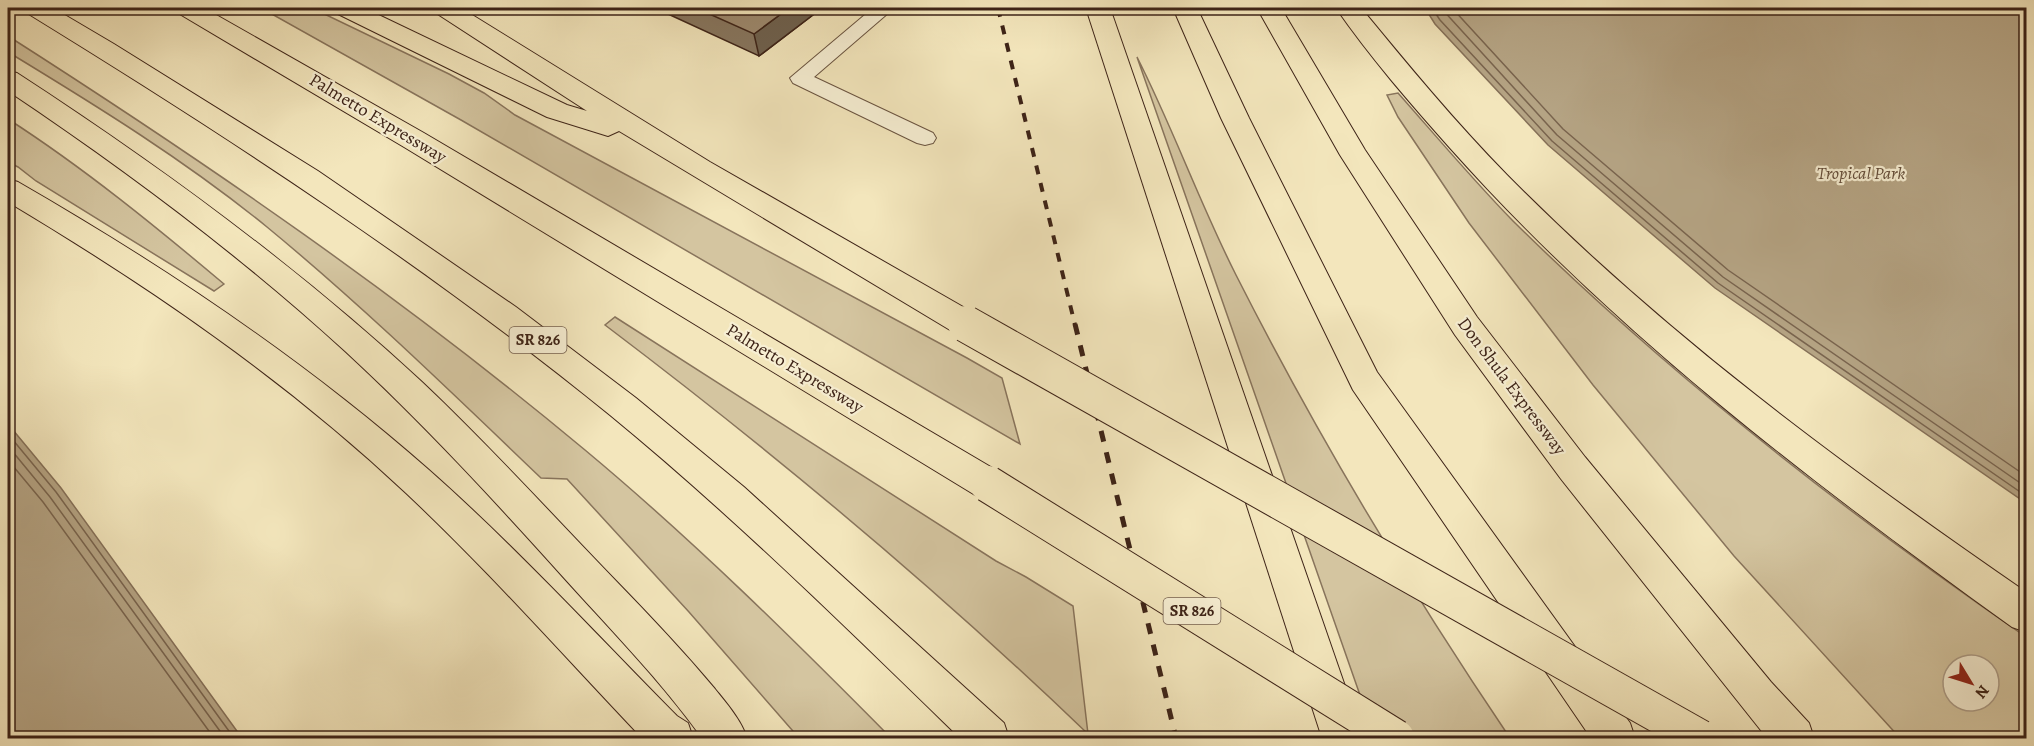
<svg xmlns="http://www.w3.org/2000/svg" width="2034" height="746" font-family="Alegreya,serif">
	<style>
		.green { fill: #d4c5a0; stroke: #88745c; stroke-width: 1.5; fill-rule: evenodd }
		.water { fill: #b5a484; stroke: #857058; stroke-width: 1.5 }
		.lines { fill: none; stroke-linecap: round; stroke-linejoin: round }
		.shore { stroke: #79644e; stroke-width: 1.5 }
		.service-casing { stroke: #6a5440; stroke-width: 2 }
		.motorway-casing { stroke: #3d2317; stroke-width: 2 }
		.service { fill: #f7efd3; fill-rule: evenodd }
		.motorway { fill: #f3e6bc; fill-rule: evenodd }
		.rail-far1 { stroke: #3d2317; stroke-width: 4; stroke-dasharray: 9 9; stroke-linecap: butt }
		.rail { stroke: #3d2317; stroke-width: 5; stroke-dasharray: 11 11; stroke-linecap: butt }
		.motorway-bridge-far1-casing { stroke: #3d2317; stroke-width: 30; stroke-linecap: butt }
		.motorway-bridge-casing { stroke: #3d2317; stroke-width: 38; stroke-linecap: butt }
		.motorway-bridge-far1 { stroke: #f3e6bc; stroke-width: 28 }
		.motorway-bridge { stroke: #f3e6bc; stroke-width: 36 }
		.wall { fill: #86755e; stroke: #3d2317; stroke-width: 1.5 }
		.shaded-wall { fill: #6d5f4c; stroke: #3d2317; stroke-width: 1.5 }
		.building { fill: #9c886d; stroke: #3d2317; stroke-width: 1.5 }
		.labels { text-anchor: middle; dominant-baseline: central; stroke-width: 4.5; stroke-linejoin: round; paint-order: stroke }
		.shield { fill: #f7efd3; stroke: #75604f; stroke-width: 1.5 }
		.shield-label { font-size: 16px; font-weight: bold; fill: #3d2317 }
		.street-label { font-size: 18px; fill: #3d2317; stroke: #f7efd3 }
		.park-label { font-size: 18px; font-style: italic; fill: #634c39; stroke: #f7efd3 }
	</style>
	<rect width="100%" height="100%" fill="#f3e6bc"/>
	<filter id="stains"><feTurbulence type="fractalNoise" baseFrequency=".00333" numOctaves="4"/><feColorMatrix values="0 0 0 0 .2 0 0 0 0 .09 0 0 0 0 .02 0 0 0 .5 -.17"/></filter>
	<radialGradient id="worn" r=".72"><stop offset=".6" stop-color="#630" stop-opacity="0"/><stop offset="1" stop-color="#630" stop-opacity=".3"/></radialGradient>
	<!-- green -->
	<g class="green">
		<polygon points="261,8 312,8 449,74 484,93 515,115 967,358 1002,378 1020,444 461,120"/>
		<path d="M8 36C207 163 403 298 585 450 693 540 793 639 891 738H799L689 612 567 479 541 478C451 392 363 306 267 227 186 161 97 106 8 52Z"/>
		<path d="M1137 57C1173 128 1200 204 1236 275 1317 435 1410 590 1510 738H1375Z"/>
		<path d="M1398 93C1436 136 1473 180 1513 221 1670 376 1845 512 2026 637V738H1900L1734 556 1593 385 1469 223 1398 117 1387 95ZM1953 665H1989V701H1953Z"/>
		<path d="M8 119C84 168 155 226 224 284L214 291 36 181 18 167 8 162Z"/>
		<path d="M615 317 996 561 1026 577 1073 606 1088 734C936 588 773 452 605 325Z"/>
	</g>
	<!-- water -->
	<g class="water">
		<polygon points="1425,8 2026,8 2026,503 1715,288 1548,145 1435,24"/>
		<polygon points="8,424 61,488 242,738 8,738"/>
	</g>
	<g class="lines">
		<!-- shore -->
		<g class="shore">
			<polyline points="1432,8 1440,20 1552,141 1718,283 2026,496"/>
			<polyline points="1441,8 1557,135 1723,277 2026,487"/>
			<polyline points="1452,8 1563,129 1728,270 2026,476"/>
			<polyline points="8,434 56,492 234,738"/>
			<polyline points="8,446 50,497 225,738"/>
			<polyline points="8,460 43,502 214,738"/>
		</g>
		<!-- service casing -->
		<g class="service-casing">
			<polygon id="service" points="873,8 894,8 814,77 933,133 936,138 933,143 925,145 917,143 793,83 790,78"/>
		</g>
		<!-- motorway casing -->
		<g class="motorway-casing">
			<g id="motorway">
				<path d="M24 8H53L114 44 318 171 516 307 636 398 744 487 1004 723 1009 738H960C847 628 733 516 610 415 426 266 229 137 27 13Z"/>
				<polygon points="175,8 204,8 424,133 1001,473 1006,484 1001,495 988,499 975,495 404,147 178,13"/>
				<polygon points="333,8 364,8 567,105 587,111 436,13 433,8 461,8 710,162 972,312 977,321 972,330 961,333 950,330 619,131 608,136 547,117 336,13"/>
				<polygon points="1086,8 1110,8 1363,738 1322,738"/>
				<polygon points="1173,8 1197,8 1249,118 1377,372 1630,723 1635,738 1591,738 1353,390 1221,118"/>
				<polygon points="1257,8 1281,8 1365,150 1477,317 1585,457 1771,682 1809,723 1814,738 1767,738 1561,479 1455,335 1340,155"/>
				<path d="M1336 8H1361C1408 65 1455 122 1507 175 1664 334 1843 466 2026 592V632L2012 627C1812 483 1615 333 1450 148 1410 103 1370 57 1336 8Z"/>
				<path d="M8 71 17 73C160 166 297 266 422 382 490 446 552 515 617 582 651 617 684 652 715 689 727 704 741 720 747 738H702C661 681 612 631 565 579 494 500 423 423 345 351 240 255 126 170 8 91Z"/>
				<path d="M8 179 18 182C164 266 303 359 429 470 516 547 595 633 677 716L688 723 693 738H642C564 656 489 571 406 493 286 380 149 286 8 202Z"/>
			</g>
		</g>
		<!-- service -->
		<use href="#service" class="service"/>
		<!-- motorway -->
		<use href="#motorway" class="motorway"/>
		<!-- rail-far1 -->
		<polyline class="rail-far1" points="998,8 1075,325"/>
		<!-- rail -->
		<polyline class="rail" points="1075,324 1176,738"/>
		<!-- motorway-bridge-far1 casing -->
		<g class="motorway-bridge-far1-casing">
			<polyline id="motorway-bridge-far1" points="961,321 969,325"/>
		</g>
		<!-- motorway-bridge casing -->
		<g class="motorway-bridge-casing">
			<g id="motorway-bridge">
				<polyline points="966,324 1700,738"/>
				<polyline points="988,484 1396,738"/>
			</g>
		</g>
		<!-- motorway-bridge-far1 -->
		<use href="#motorway-bridge-far1" class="motorway-bridge-far1"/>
		<!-- motorway-bridge -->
		<use href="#motorway-bridge" class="motorway-bridge"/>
	</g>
	<!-- wall -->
	<polygon class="wall" points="655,8 822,8 759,56"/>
	<!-- shaded-wall -->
	<polygon class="shaded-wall" points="789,8 822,8 759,56 754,34"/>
	<!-- building -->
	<polygon class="building" points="696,8 789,8 754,34"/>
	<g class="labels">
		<!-- shield labels -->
		<g class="shield">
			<rect x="509.5" y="327" width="57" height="26" rx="4.5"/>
			<rect x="1163.5" y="598" width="57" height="26" rx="4.5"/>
		</g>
		<g class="shield-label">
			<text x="538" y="340">SR 826</text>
			<text x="1192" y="611">SR 826</text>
		</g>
		<!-- street labels -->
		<g class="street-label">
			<text transform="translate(378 118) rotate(31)">Palmetto Expressway</text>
			<text transform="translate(795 368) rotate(31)">Palmetto Expressway</text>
			<text transform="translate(1512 386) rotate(53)">Don Shula Expressway</text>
		</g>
		<!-- park labels -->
		<g class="park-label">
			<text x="1861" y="173">Tropical Park</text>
		</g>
	</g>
	<!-- margin -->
	<rect width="2034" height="746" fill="none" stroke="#f3e6bc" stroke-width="30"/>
	<rect x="9" y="9" width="2016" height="728" fill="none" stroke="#3d2317" stroke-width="3"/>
	<rect x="15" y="15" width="2004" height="716" fill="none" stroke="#3d2317" stroke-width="1.5"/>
	<!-- north arrow -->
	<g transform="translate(1971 683) rotate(128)"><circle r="28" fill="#f7efd3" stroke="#ad9d88" stroke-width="1.5"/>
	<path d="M0-4.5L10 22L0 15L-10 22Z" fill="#8f2418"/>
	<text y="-9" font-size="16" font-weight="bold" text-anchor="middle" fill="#3d2317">N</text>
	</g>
	<rect width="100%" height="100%" filter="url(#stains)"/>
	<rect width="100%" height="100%" fill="url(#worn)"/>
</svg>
